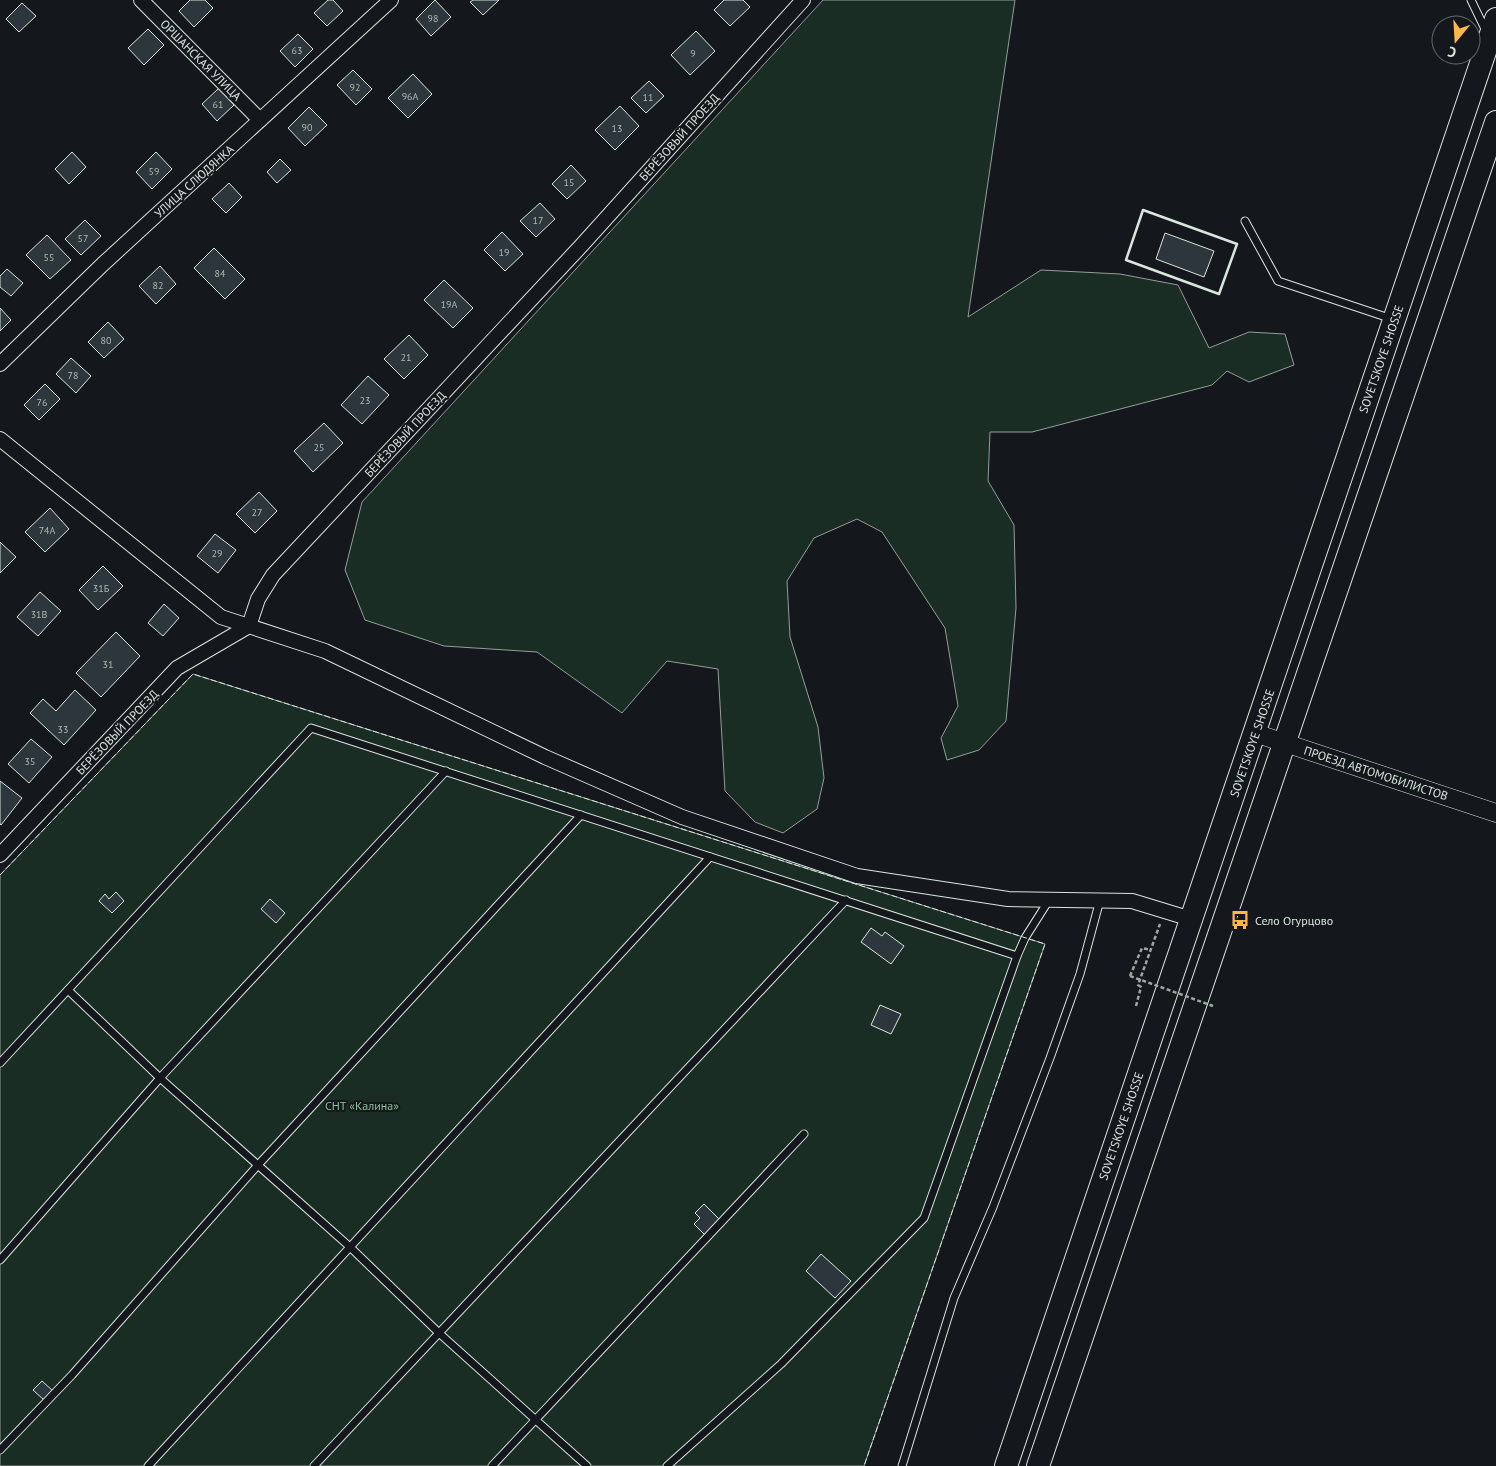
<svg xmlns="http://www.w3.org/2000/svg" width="1496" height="1466" font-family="'PT Sans',sans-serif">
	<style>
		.green { fill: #1a2d24; stroke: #939e99 }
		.building { fill: #2c363c; stroke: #d8e6dc }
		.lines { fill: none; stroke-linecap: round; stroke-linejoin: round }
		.service-casing { stroke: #d8e6dc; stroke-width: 9 }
		.minor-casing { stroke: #d8e6dc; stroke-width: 16 }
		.tertiary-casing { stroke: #d8e6dc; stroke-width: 19 }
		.trunk-casing { stroke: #d8e6dc; stroke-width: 24 }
		.path { stroke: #9da8a2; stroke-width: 2.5; stroke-dasharray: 4 2.5; stroke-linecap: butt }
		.service { stroke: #14181c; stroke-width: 7 }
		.minor { stroke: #14181c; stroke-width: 14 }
		.tertiary { stroke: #14181c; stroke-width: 18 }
		.trunk { stroke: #14181c; stroke-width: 22 }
		.path-bridge { stroke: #9da8a2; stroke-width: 2.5; stroke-dasharray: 4 2.5; stroke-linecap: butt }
		.fence { stroke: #d8e6dc; stroke-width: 1; stroke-dasharray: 6 2.5; stroke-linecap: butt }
		.wall { stroke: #d8e6dc; stroke-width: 2.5 }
		.labels { text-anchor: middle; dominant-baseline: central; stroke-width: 4; stroke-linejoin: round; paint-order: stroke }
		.number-label { font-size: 10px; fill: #adbab4 }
		.street-label { font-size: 12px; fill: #d8e6dc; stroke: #14181c }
		.poi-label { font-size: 12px; fill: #d8e6dc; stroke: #14181c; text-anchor: start }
		.park-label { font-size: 12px; fill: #8ac095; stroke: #14181c }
	</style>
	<rect width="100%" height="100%" fill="#14181c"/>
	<!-- green -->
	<g class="green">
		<polygon points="823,0 1015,0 968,317 1041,270 1120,274 1178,285 1209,348 1249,332 1285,334 1294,365 1249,382 1227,371 1212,385 1032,432 990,432 988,481 1014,525 1016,608 1006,721 979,750 947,760 941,738 958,706 945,628 882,532 857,519 814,538 787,581 790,637 818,727 824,778 817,809 783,833 755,822 725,791 718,669 667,661 622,713 537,652 444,646 365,620 345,570 362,502"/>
		<polygon points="193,674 1045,944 864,1466 0,1466 0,875"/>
	</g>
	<!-- building -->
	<g class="building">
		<polygon points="190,0 205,0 213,8 194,27 179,11"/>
		<polygon points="328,0 333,0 343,11 327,26 314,13"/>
		<polygon points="435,0 451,17 431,36 416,19"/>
		<polygon points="473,0 499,0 483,15 470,2"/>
		<polygon points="724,0 743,0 750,7 730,26 714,10"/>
		<polygon points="22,3 36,16 19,32 6,19"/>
		<polygon points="148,29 164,45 144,65 128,48"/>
		<polygon points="696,31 715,51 690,75 671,55"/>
		<polygon points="298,34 313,49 295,67 280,51"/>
		<polygon points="353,70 372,89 356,105 337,85"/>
		<polygon points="413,74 432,94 408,118 388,98"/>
		<polygon points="649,81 664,96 646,113 631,98"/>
		<polygon points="219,88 234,105 217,121 202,104"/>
		<polygon points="620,106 639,126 615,150 595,130"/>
		<polygon points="309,107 327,125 305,146 288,128"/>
		<polygon points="72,152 86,167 69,184 55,169"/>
		<polygon points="156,152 172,169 152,189 136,172"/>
		<polygon points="280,159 291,170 277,183 267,172"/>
		<polygon points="571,165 586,181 567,199 552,184"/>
		<polygon points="229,183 242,197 226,213 212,199"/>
		<polygon points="540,203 555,219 536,237 520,221"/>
		<polygon points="85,220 101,236 81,255 65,239"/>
		<polygon points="502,232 523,254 505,271 484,250"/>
		<polygon points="1165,233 1214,251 1204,277 1156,259"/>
		<polygon points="47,235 71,260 50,279 26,255"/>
		<polygon points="214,248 245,279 225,299 194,268"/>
		<polygon points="160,266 176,284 156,304 139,286"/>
		<polygon points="7,269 23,283 11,296 0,287 0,276"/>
		<polygon points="444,280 473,308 453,328 424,300"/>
		<polygon points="0,308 11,320 0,331"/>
		<polygon points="108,322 124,339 104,358 88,342"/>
		<polygon points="409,335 428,355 404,379 384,359"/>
		<polygon points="71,358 91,376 76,393 56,374"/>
		<polygon points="368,376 389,395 362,424 341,405"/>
		<polygon points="45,384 60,399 39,420 24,405"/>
		<polygon points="324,423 343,443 313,472 294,451"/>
		<polygon points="259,492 277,511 255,533 236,514"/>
		<polygon points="50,508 69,529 45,552 25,532"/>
		<polygon points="215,534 236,550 218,573 197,556"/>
		<polygon points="0,542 16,557 0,573"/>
		<polygon points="103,566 123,586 98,610 79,590"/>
		<polygon points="40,592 61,611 38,636 17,617"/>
		<polygon points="164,604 179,618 163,636 148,623"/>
		<polygon points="116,632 140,656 101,697 76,673"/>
		<polygon points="75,690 96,710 64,745 30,713 43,699 56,711"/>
		<polygon points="31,739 52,757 29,783 8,764"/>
		<polygon points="0,781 22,798 1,825 0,824"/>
		<polygon points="116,892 124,901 112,913 99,901 105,894 109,899"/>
		<polygon points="270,899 285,913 276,923 261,909"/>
		<polygon points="871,928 882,936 885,932 904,946 891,964 861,942"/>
		<polygon points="880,1005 901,1014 891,1034 871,1025"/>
		<polygon points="704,1204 720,1220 705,1235 694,1224 700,1218 695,1213"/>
		<polygon points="821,1254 851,1281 835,1298 806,1271"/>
		<polygon points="42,1381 53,1391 44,1400 33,1390"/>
	</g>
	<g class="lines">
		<!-- service casing -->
		<g class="service-casing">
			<g id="service">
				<polyline points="1471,0 1486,31"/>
				<polyline points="1245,221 1278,281 1392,319"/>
				<polyline points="68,990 160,1078 350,1247 439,1333 587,1466"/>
				<polyline points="0,1063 311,728 1017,956 1025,938 1049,900"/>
				<polyline points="0,1260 160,1078 446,771"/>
				<polyline points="0,1450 72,1375 258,1165 581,815"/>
				<polyline points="148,1466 710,857"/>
				<polyline points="314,1466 846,900"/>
				<polyline points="492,1466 804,1134"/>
				<polyline points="667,1466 781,1364 924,1218 1017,956"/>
				<polyline points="902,1466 954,1298 993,1207 1050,1058 1080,974 1100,900"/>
			</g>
		</g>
		<!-- minor casing -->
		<g class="minor-casing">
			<g id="minor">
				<polyline points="141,0 260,120"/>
				<polyline points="0,364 103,264 391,0"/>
				<polyline points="0,439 221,617 325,651 545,757 682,817 857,876 1008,899 1132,901 1191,919"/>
				<polyline points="0,855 177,668 249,626 258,599 273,575 581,246 803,0"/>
			</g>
		</g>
		<!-- tertiary casing -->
		<g class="tertiary-casing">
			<polyline id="tertiary" points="1255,733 1496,813"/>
		</g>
		<!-- trunk casing -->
		<g class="trunk-casing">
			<g id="trunk">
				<polyline points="1006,1466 1496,19"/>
				<polyline points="1038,1466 1496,122"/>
			</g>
		</g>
		<!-- path -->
		<g class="path">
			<polyline points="1130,976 1142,948 1151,950"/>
			<polyline points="1136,1006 1141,987 1138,985 1160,924"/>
		</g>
		<!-- service -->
		<use href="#service" class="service"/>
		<!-- minor -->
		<use href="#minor" class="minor"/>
		<!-- tertiary -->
		<use href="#tertiary" class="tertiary"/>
		<!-- trunk -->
		<use href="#trunk" class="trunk"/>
		<!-- path-bridge -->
		<polyline class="path-bridge" points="1130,976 1213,1006"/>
		<!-- fence -->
		<polyline class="fence" points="0,875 193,674 1045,944 864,1466"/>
		<!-- wall -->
		<polygon class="wall" points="1143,210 1237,244 1219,294 1126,260"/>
	</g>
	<!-- icons -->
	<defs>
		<g id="bus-bare" transform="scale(1.5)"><path d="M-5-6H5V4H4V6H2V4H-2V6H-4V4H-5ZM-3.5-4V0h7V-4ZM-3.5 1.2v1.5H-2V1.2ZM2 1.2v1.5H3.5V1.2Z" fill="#ffb74d" stroke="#14181c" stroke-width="2.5" paint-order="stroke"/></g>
	</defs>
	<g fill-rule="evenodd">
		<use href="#bus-bare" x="1240" y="920"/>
	</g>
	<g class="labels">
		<!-- number labels -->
		<g class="number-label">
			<text x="433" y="18">98</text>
			<text x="297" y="50">63</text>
			<text x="693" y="53">9</text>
			<text x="355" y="87">92</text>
			<text x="410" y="96">96А</text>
			<text x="648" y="97">11</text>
			<text x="218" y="104">61</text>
			<text x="307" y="127">90</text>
			<text x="617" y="128">13</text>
			<text x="154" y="171">59</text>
			<text x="569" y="182">15</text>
			<text x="538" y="220">17</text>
			<text x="83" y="238">57</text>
			<text x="504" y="252">19</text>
			<text x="49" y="257">55</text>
			<text x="220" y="273">84</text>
			<text x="158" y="285">82</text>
			<text x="449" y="304">19А</text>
			<text x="106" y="340">80</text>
			<text x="406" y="357">21</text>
			<text x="73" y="375">78</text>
			<text x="365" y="400">23</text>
			<text x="42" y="402">76</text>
			<text x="319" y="447">25</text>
			<text x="257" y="512">27</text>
			<text x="47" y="530">74А</text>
			<text x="217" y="553">29</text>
			<text x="101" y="588">31Б</text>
			<text x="39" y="614">31В</text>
			<text x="108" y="664">31</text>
			<text x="63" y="729">33</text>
			<text x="30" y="761">35</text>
		</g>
		<!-- street labels -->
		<g class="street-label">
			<text transform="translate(201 60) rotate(45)">ОРШАНСКАЯ УЛИЦА</text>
			<text transform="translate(679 137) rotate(-48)">БЕРЁЗОВЫЙ ПРОЕЗД</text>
			<text transform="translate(194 181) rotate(-42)">УЛИЦА СЛЮДЯНКА</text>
			<text transform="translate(1381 359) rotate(-71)">SOVETSKOYE SHOSSE</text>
			<text transform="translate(405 434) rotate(-47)">БЕРЁЗОВЫЙ ПРОЕЗД</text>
			<text transform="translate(117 732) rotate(-46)">БЕРЁЗОВЫЙ ПРОЕЗД</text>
			<text transform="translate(1252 743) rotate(-71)">SOVETSKOYE SHOSSE</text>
			<text transform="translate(1376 773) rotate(18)">ПРОЕЗД АВТОМОБИЛИСТОВ</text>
			<text transform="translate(1121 1126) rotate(-71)">SOVETSKOYE SHOSSE</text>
		</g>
		<!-- poi labels -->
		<g class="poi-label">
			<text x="1255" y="920">Село Огурцово</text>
		</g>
		<!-- park labels -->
		<g class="park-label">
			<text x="362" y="1105">СНТ «Калина»</text>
		</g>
	</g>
	<!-- north arrow -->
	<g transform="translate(1456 40) rotate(198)"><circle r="24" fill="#14181c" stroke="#626a69"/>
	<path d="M0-4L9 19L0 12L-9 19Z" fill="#ffb74d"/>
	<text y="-8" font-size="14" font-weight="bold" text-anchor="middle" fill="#d8e6dc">С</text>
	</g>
</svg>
